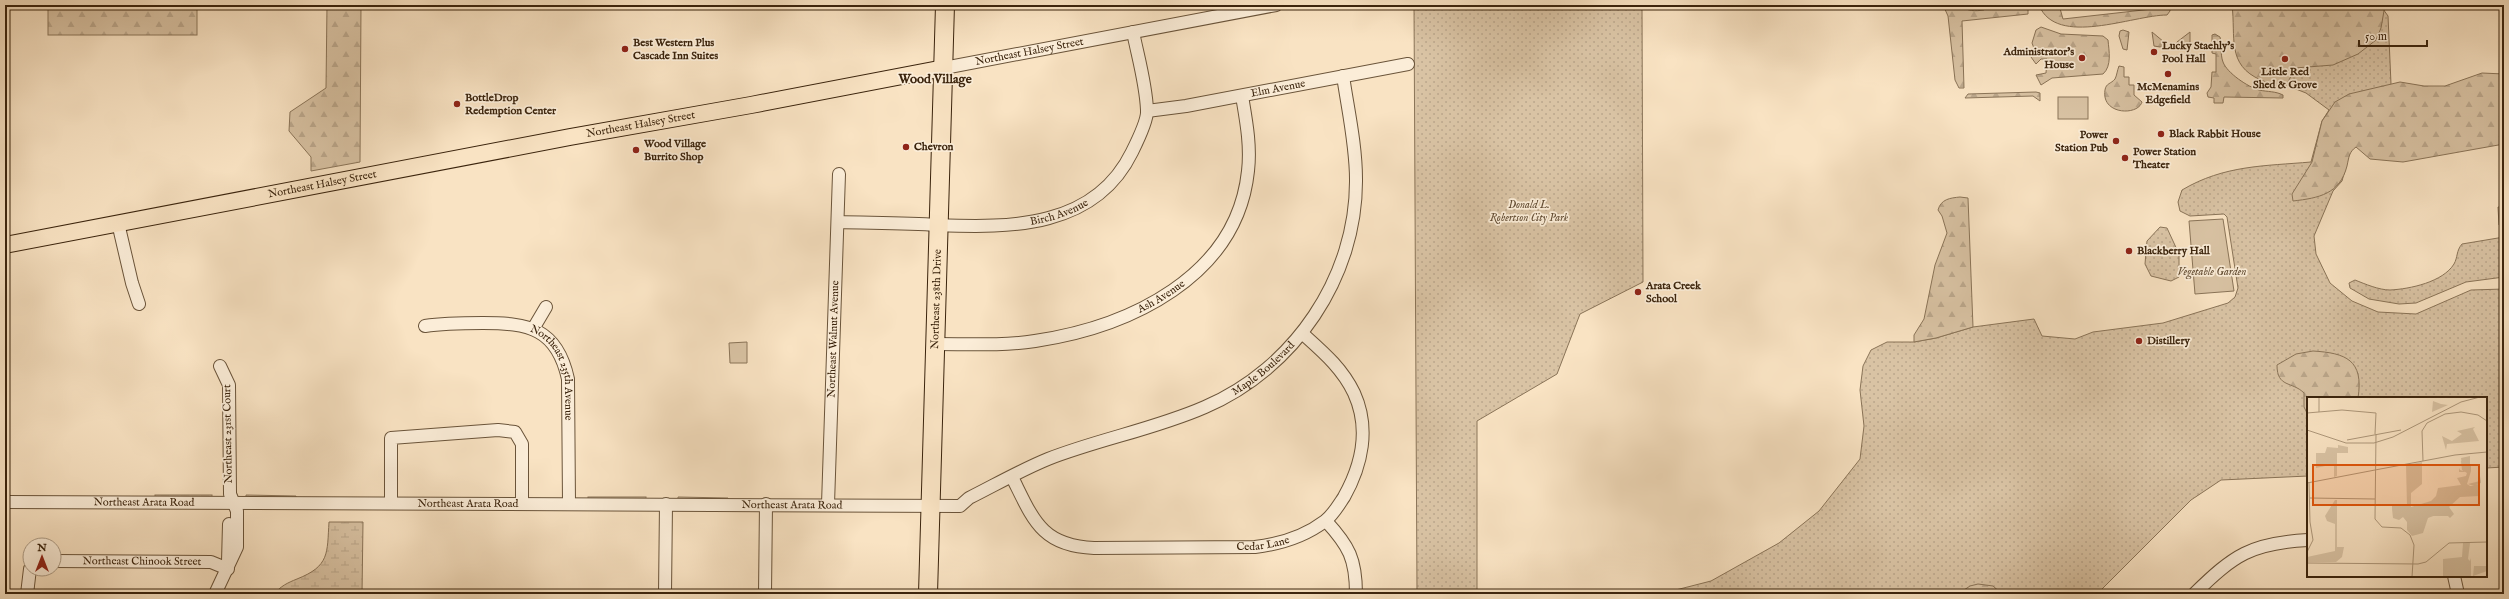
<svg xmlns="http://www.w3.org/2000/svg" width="2509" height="599" font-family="'IM FELL English',serif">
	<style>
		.grass { fill: url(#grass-dots); stroke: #8a7458 }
		.forest { fill: url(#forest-firs); stroke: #8a7458 }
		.wetland { fill: url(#wetland-marsh); stroke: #8a7458 }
		.garden { fill: #d9c3a4; stroke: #8a7458 }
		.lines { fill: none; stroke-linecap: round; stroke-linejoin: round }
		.minor-casing { stroke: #6a543a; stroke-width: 14 }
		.major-casing { stroke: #3b240d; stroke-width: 18 }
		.highway-casing { stroke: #3b240d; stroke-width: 20 }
		.minor { stroke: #fbedd8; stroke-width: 12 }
		.major { stroke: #f9e3c3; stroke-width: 16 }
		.highway { stroke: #f9e3c3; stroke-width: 18 }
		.poi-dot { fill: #8f2418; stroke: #fbedd8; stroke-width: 1.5 }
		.labels { text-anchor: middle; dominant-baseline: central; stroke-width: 3.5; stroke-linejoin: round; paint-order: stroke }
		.poi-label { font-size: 11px; font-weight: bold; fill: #3b240d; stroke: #fbedd8; text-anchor: start }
		.street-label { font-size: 11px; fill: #3b240d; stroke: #fbedd8 }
		.park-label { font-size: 11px; font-style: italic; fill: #624c33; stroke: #fbedd8 }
		.quarter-label { font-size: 13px; font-weight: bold; fill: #3b240d; stroke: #fbedd8 }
		.inset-road { fill: none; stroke: #ad977a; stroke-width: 1 }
		.view { fill: #df560c; fill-opacity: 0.15; stroke: #df560c; stroke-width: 2 }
		.inset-edge { fill: none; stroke: #3b240d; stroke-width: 2 }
	</style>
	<defs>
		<pattern id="grass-dots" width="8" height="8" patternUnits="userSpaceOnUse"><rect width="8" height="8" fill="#d9c3a4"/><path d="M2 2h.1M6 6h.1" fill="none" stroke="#bba78c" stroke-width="1.8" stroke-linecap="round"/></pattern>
		<pattern id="forest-firs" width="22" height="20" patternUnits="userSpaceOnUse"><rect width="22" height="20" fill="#d9c3a4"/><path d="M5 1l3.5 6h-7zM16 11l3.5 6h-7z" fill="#bba78c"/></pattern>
		<pattern id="wetland-marsh" width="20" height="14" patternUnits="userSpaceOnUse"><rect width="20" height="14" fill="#d9c3a4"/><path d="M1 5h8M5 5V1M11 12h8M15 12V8" fill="none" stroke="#bba78c"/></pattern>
	</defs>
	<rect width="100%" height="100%" fill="#f9e3c3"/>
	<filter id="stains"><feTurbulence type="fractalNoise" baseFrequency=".005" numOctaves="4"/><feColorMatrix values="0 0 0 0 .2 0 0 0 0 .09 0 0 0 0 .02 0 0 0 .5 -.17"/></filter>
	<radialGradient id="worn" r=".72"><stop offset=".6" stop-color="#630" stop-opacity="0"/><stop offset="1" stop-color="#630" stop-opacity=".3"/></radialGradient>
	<!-- grass -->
	<g class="grass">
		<polygon points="1414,5 1642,5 1643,282 1580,314 1557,374 1477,421 1477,594 1417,594"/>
		<path d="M2238 5H2375L2383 9 2388 16 2391 84 2356 146 2350 151 2342 181 2333 191 2314 236 2316 254 2330 283 2352 301 2378 312 2416 314 2471 290 2504 289V467L2486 468V398H2308V476L2221 480 2191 500 2097 594H1660L1711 581 1779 543 1819 511 1860 459 1864 426 1860 390 1863 366 1871 350 1887 342H1914L1936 338 1973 327 2034 319 2042 336 2075 339 2093 332 2163 323 2228 303 2235 297 2238 288 2227 217 2224 214 2190 216 2180 211 2178 202 2182 190C2224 165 2265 166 2311 162L2322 121 2329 110 2306 93 2273 80Z"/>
		<polygon points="2160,227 2167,228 2179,254 2179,277 2171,281 2151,276 2145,264 2147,241"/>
		<path d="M2504 237V277L2466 282 2416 303 2399 304 2369 299 2350 288 2349 283 2355 280C2365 284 2379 290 2390 290 2410 289 2443 282 2454 264 2458 257 2456 251 2462 244Z"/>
	</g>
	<!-- forest -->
	<g class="forest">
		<rect x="48" y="5" width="149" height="30"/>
		<polygon points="327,5 361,5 360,162 311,171 311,157 289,131 290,112 326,88"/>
		<path d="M1943 5H1961C1967 12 1976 11 1984 10L1988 5H2028V14L1962 21 1964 88H1959L1955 80 1948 16Z"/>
		<path d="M2039 5H2059L2063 19 2170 7V11L2167 15C2133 15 2056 48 2039 5Z"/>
		<path d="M2232 5H2385L2381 28 2376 40 2358 54 2333 65 2295 68 2285 88C2277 87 2269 83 2261 80 2226 65 2236 37 2232 5Z"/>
		<path d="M2041 27 2061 34 2103 36 2108 40C2109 51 2112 66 2103 74L2052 78 2041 85 2036 75 2046 73 2047 59H2041L2036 64 2031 57 2035 51 2032 43 2036 30Z"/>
		<polygon points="2123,30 2129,32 2127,50 2123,49 2119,36 2120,31"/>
		<polygon points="2152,32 2164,42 2166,48 2154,46"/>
		<polygon points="2190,32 2190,48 2176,48 2177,42"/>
		<path d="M2215 34 2220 37C2222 45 2220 54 2223 62 2227 73 2248 87 2259 90 2268 92 2275 91 2283 95V98L2224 97 2223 103H2214V98L2208 97 2207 93 2211 87 2212 72H2216V54L2212 53V35Z"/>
		<path d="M2119 66 2124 67V77H2129V85H2134V95L2142 102C2138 116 2101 115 2105 90 2106 83 2111 84 2115 79 2117 75 2117 71 2119 66Z"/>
		<path d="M2482 73 2504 74V144L2403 162 2370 159 2356 147C2349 152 2349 157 2347 166 2340 194 2319 198 2293 201L2292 194 2312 162 2322 121 2335 102 2349 94 2400 82 2424 86H2445Z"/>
		<polygon points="2036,92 2040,93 2040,101 2033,96 1965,98 1968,94"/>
		<path d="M1960 197 1968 198 1973 327 1936 338 1914 342V335L1924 319 1935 265 1947 233 1942 216 1938 210C1941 199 1950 198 1960 197Z"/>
		<path d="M2313 351C2346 353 2364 360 2358 398H2308V415L2304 407V393C2292 381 2277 388 2277 365L2296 354Z"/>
		<polygon points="1978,584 1993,586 2002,594 1958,594 1970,586"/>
	</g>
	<!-- wetland -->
	<g class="wetland">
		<rect x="155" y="495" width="57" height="2"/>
		<polygon points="246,495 296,496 296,498 246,498"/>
		<rect x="588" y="497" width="58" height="2"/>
		<polygon points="678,497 728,498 728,500 678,499"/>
		<path d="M329 522H363L362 594H274C281 586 287 583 297 579 330 566 327 553 329 522Z"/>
	</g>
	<!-- garden -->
	<g class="garden">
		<rect x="2058" y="97" width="30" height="22"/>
		<polygon points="2498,207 2504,207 2504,225 2499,225"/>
		<polygon points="2223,219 2234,291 2195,294 2189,221"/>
		<polygon points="747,342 747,363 730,363 729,343"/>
	</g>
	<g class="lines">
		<!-- minor casing -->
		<g class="minor-casing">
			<g id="minor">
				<path id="s1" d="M944 68 1276 5"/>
				<path id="s2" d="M1147 111 1186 106 1408 64"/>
				<path id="s3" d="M838 222C871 223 905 223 938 225 1011 228 1095 228 1132 152 1136 144 1148 119 1147 110 1146 84 1138 57 1133 32"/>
				<polyline points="118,223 132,283 139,304"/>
				<path id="s4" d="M425 326C444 323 463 323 483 323 528 323 557 328 568 379L569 503"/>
				<polyline points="533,329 546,307"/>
				<path id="s5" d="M935 344C969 344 1002 346 1035 341 1129 327 1237 277 1248 171 1251 145 1246 120 1242 96"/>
				<path id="s6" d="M1012 477C1033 519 1041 546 1094 548L1255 547C1280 544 1304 537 1325 521 1333 515 1338 506 1344 497 1362 465 1370 428 1354 393 1342 368 1323 352 1303 334"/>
				<path id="s7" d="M5 502 960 506 969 498C995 485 1021 470 1048 459 1099 439 1155 429 1205 407 1294 369 1357 277 1356 179 1356 145 1348 110 1343 76"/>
				<polyline points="391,503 391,438 498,430 515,432 522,444 522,503"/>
				<path id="s8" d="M828 504 839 174"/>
				<path d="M1326 521C1349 546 1356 559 1356 594"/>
				<path id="s9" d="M54 561 211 562 228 569"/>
				<polyline points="228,562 229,524"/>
				<polyline points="2454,576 2458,594"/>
				<polyline points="27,594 30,569"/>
				<polyline points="215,594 237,547 237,511 230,494 229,385 220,366"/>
				<polyline points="665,594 666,504"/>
				<polyline points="765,594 766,504"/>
				<path d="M2194 594C2234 555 2251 543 2308 540"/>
			</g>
		</g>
		<!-- major casing -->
		<g class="major-casing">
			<g id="major">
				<path id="s10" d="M5 245 570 137 751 105 944 68"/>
			</g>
		</g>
		<!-- highway casing -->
		<g class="highway-casing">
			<g id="highway">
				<path id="s11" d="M928 594 945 5"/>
			</g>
		</g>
		<!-- minor -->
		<use href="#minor" class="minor"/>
		<!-- major -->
		<use href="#major" class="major"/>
		<!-- highway -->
		<use href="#highway" class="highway"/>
	</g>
	<!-- markers -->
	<g class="poi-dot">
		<circle cx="625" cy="49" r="4"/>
		<circle cx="2154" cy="52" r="4"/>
		<circle cx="2082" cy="58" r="4"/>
		<circle cx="2285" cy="59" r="4"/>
		<circle cx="2168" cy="74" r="4"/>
		<circle cx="457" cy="104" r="4"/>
		<circle cx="2161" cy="134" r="4"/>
		<circle cx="2116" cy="141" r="4"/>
		<circle cx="906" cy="147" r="4"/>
		<circle cx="636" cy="150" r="4"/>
		<circle cx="2125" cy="158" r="4"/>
		<circle cx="2129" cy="251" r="4"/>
		<circle cx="1638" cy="292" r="4"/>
		<circle cx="2139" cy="341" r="4"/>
	</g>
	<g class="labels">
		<!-- poi labels -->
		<g class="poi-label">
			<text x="633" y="43">Best Western Plus<tspan x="633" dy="13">Cascade Inn Suites</tspan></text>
			<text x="2162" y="46">Lucky Staehly's<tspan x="2162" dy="13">Pool Hall</tspan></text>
			<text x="2074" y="52" text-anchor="end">Administrator's<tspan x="2074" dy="13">House</tspan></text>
			<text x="2285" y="72" text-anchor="middle">Little Red<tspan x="2285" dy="13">Shed &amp; Grove</tspan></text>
			<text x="2168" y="87" text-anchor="middle">McMenamins<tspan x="2168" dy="13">Edgefield</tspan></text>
			<text x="465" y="98">BottleDrop<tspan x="465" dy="13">Redemption Center</tspan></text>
			<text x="2169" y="134">Black Rabbit House</text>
			<text x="2108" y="135" text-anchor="end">Power<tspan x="2108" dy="13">Station Pub</tspan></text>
			<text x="644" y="144">Wood Village<tspan x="644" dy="13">Burrito Shop</tspan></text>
			<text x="914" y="147">Chevron</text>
			<text x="2133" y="152">Power Station<tspan x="2133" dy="13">Theater</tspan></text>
			<text x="2137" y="251">Blackberry Hall</text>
			<text x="1646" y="286">Arata Creek<tspan x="1646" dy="13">School</tspan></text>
			<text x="2147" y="341">Distillery</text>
		</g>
		<!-- street labels -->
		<g class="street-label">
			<text stroke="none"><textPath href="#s1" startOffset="87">Northeast Halsey Street</textPath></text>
			<text stroke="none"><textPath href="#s2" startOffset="133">Elm Avenue</textPath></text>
			<text stroke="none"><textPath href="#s10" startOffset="647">Northeast Halsey Street</textPath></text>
			<text stroke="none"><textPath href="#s10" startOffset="323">Northeast Halsey Street</textPath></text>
			<text stroke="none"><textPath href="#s3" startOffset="223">Birch Avenue</textPath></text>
			<text stroke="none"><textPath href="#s5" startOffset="235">Ash Avenue</textPath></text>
			<text stroke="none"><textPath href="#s11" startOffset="295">Northeast 238th Drive</textPath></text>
			<text stroke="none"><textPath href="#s8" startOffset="165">Northeast Walnut Avenue</textPath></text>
			<text stroke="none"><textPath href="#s7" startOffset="1291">Maple Boulevard</textPath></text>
			<text stroke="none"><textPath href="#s4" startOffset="160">Northeast 235th Avenue</textPath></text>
			<text transform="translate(228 434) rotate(-91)">Northeast 231st Court</text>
			<text stroke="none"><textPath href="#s7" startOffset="139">Northeast Arata Road</textPath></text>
			<text stroke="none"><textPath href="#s7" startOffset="463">Northeast Arata Road</textPath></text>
			<text stroke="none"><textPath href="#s7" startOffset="787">Northeast Arata Road</textPath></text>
			<text stroke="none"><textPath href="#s6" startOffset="286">Cedar Lane</textPath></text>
			<text stroke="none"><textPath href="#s9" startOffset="88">Northeast Chinook Street</textPath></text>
		</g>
		<!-- park labels -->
		<g class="park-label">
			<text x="1529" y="205">Donald L.<tspan x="1529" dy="13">Robertson City Park</tspan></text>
			<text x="2212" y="272">Vegetable Garden</text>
		</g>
		<!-- quarter labels -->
		<g class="quarter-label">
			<text x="935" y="79">Wood Village</text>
		</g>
	</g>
	<!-- overview -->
	<g transform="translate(2307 397)">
		<rect width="180" height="180" fill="#f9e3c3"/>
		<path d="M160 61 162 66 158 67 164 69V74L160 87 163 89H167L161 87 173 84 174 79V86L168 88 172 87V99L153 100 142 110 147 117 143 121 137 115 121 121 116 136 105 139 100 133V125L96 120 92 123 86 121 85 112V108H100L99 68 115 65V87L104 96V110L124 104 129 99 131 91 154 88 150 81 159 79 160 76 155 73 154 64ZM156 146H163L161 162 163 164 164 161V180H131L136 179V162L155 160Z" fill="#d9c3a4"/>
		<path d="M126 4 134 7 141 8 125 15ZM168 30 166 32 172 44 140 47 139 53 135 39 145 44 155 37 150 34ZM31 48 41 50V56H30V79L27 80V67L9 71V56H18L20 50 31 51ZM163 59V71L157 75H152V71L153 73 156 74 154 61ZM137 107 142 109 143 119H121L127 115 125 113 117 115 121 111 125 112Z" fill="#d9c3a4"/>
		<path d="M28 103H30V150H37L35 160 29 165H0V160L28 154V127L20 124 18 119Z" fill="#d9c3a4"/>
		<path d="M167 169H180V174L166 179Z" fill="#d9c3a4"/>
		<path class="inset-road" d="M12 0V15M0 16 35 13 69 16M0 33 39 46H67L86 40 154 5 173 0M68 37 69 16M69 37 68 122 75 130 94 131 103 138 107 148 105 180M40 43 94 33M116 64 115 34 120 26 138 17 154 15 171 18 180 24M68 73 148 58 180 55M0 86 68 73M3 101 68 102M0 155 6 143 3 125 2 85M0 166 111 167 119 165 142 146 180 145"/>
		<path class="view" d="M6 68H172V108H6Z"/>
		<rect width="180" height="180" class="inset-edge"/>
	</g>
	<!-- margin -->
	<rect width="2509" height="599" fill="none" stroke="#f9e3c3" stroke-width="20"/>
	<rect x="6" y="6" width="2497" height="587" fill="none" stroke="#3b240d" stroke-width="2"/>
	<rect x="10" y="10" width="2489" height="579" fill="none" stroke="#3b240d"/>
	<!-- north arrow -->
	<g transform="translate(42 557)"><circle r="19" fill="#fbedd8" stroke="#ae9d87"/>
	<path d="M0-3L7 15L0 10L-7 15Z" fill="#8f2418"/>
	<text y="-6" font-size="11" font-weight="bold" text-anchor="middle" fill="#3b240d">N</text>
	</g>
	<!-- scale -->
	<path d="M2359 40v6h68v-6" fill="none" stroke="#3b240d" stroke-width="2"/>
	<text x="2365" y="40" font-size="12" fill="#3b240d" stroke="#fbedd8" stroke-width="3" paint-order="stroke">50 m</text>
	<rect width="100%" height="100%" filter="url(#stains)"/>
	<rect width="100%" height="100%" fill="url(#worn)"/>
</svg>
